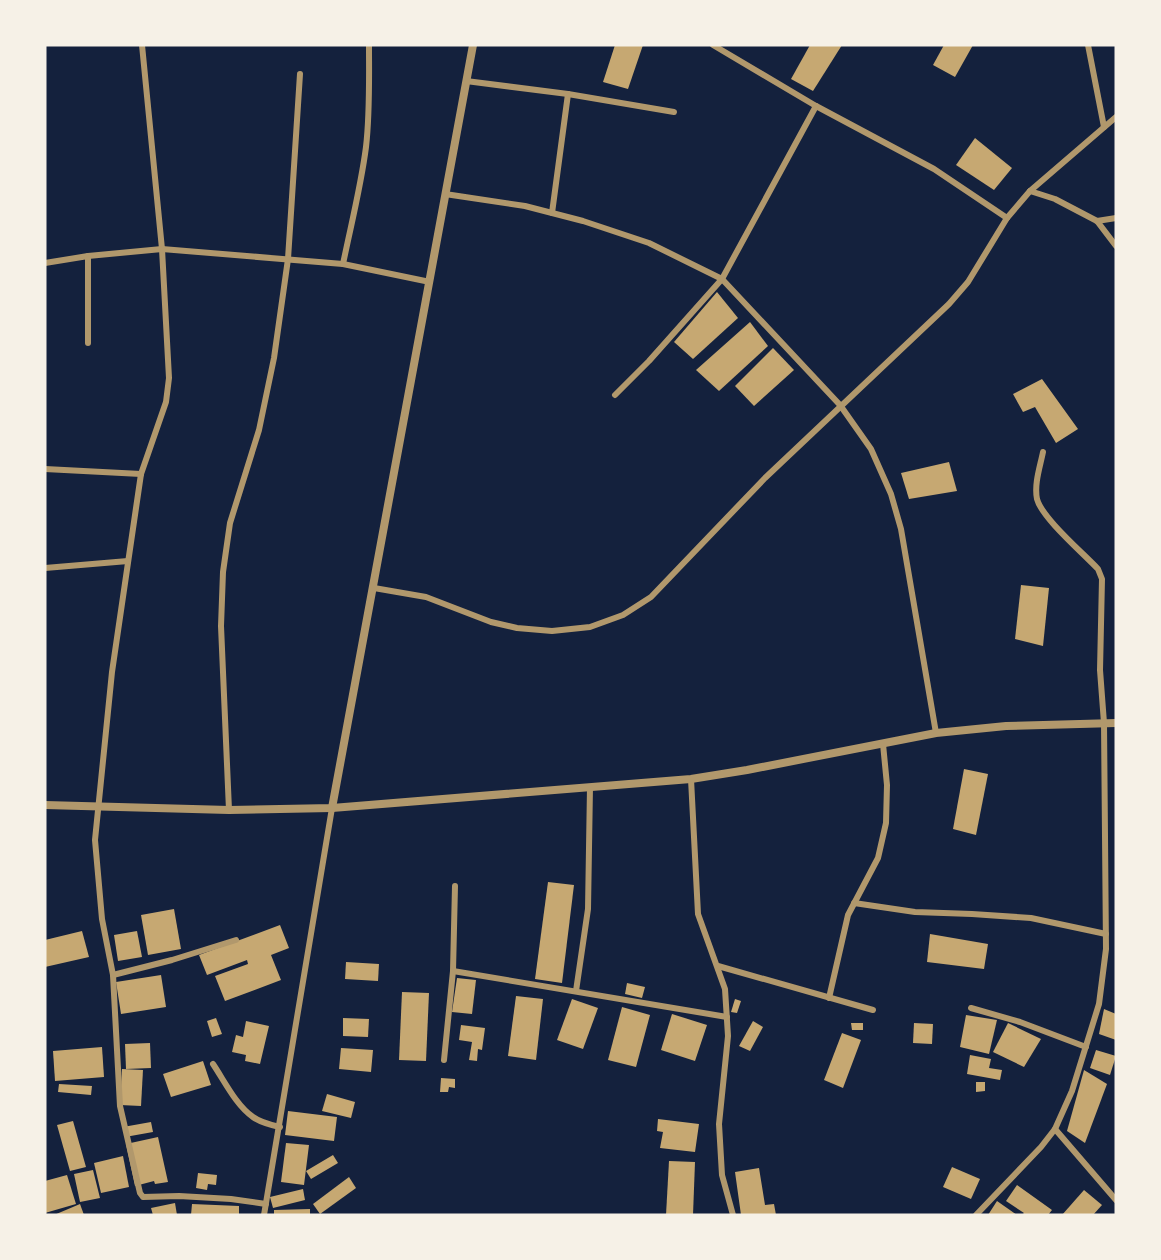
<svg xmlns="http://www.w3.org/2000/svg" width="1161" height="1260" font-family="Manrope,sans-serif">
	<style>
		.building { fill: #c6a872 }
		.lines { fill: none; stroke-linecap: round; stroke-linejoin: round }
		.minor { stroke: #b1986c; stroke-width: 6 }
		.tertiary { stroke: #b1986c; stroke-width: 8 }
	</style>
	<rect width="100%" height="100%" fill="#14213d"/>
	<!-- building -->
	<g class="building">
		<polygon points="615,45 643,45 628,89 603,82"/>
		<polygon points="810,45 842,45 813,91 791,79"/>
		<polygon points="944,45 973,45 955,77 933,65"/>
		<polygon points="975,138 1012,168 994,190 956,165"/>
		<polygon points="717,292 738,318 693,359 674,342"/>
		<polygon points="750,322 768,346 719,391 696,370"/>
		<polygon points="773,348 794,370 754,406 735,386"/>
		<polygon points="1042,379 1078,429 1056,443 1035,407 1023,412 1013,394"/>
		<polygon points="949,462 957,491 909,499 901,473"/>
		<polygon points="1021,585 1049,588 1043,646 1015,639"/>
		<polygon points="964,769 988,774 976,835 953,829"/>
		<polygon points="548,882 574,885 562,983 535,979"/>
		<polygon points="174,909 181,949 148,955 141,915"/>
		<polygon points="280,925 289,948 271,955 281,980 225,1001 215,976 248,964 247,960 207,975 199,955"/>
		<polygon points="82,931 89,957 45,967 45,940"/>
		<polygon points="137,931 142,957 118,961 114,935"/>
		<polygon points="930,934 988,944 984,969 927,962"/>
		<polygon points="346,962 379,964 378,981 345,979"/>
		<polygon points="161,975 166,1007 121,1014 116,982"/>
		<polygon points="457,978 476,980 472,1014 452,1012"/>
		<polygon points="627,983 645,987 642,998 625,994"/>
		<polygon points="402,992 429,993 426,1061 399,1060"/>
		<polygon points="516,996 543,999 536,1060 508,1056"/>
		<polygon points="572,999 598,1008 583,1049 557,1040"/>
		<polygon points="735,999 741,1001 737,1013 731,1012"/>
		<polygon points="622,1007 650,1015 636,1067 608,1060"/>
		<polygon points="1104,1009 1116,1014 1116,1040 1099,1034"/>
		<polygon points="672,1014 707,1025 695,1061 661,1050"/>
		<polygon points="966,1015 997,1020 989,1054 960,1047"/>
		<polygon points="216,1018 222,1034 212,1037 207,1021"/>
		<polygon points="343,1018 369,1019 368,1037 343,1036"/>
		<polygon points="246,1021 269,1026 260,1064 245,1061 246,1055 232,1052 236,1035 243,1037"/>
		<polygon points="753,1021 763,1027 750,1051 739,1046"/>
		<polygon points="851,1023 863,1023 863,1030 852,1030"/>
		<polygon points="914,1023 933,1024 932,1044 913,1043"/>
		<polygon points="1008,1023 1041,1039 1024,1067 993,1052"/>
		<polygon points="461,1025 485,1028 482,1050 478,1049 477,1061 469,1060 472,1042 459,1040"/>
		<polygon points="842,1033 861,1040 843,1088 824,1080"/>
		<polygon points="150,1043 151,1068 126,1069 125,1044"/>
		<polygon points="102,1047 104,1077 55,1081 53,1051"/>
		<polygon points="341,1048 373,1050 371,1072 339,1069"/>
		<polygon points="1096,1050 1116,1056 1110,1075 1090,1068"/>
		<polygon points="970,1055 991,1059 989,1068 1002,1070 1000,1080 967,1074"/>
		<polygon points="203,1061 211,1085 171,1097 163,1074"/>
		<polygon points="122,1069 143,1070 141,1106 120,1105"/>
		<polygon points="1084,1070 1107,1084 1085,1143 1067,1131"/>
		<polygon points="441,1078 455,1079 455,1088 449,1087 448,1092 440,1092"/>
		<polygon points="976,1082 985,1082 985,1091 976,1092"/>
		<polygon points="59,1084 92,1086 91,1095 58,1092"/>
		<polygon points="327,1094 355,1102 351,1118 322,1111"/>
		<polygon points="288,1111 337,1117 334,1141 285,1135"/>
		<polygon points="658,1119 699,1124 695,1152 660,1148 663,1132 657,1131"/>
		<polygon points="73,1121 86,1167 70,1171 57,1125"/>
		<polygon points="151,1122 153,1132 125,1137 123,1127"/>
		<polygon points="158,1137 168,1182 155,1184 154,1181 135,1186 126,1144"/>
		<polygon points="286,1143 309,1145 304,1185 281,1182"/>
		<polygon points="333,1155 338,1163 311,1179 306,1171"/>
		<polygon points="123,1156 129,1187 101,1193 94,1163"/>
		<polygon points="669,1161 695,1162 693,1215 666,1215"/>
		<polygon points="952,1167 980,1179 971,1199 943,1187"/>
		<polygon points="759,1168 765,1205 774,1204 776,1215 741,1215 735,1172"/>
		<polygon points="93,1170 100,1198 80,1202 74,1174"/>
		<polygon points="198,1173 217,1175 216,1185 208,1184 207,1190 196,1188"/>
		<polygon points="67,1175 76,1204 45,1213 45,1181"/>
		<polygon points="349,1177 356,1188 320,1214 313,1204"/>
		<polygon points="1017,1185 1052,1210 1048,1215 1022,1215 1024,1213 1006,1201"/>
		<polygon points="303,1189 305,1200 273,1208 270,1197"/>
		<polygon points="1084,1190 1102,1205 1093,1215 1062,1215"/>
		<polygon points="997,1201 1017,1215 988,1215"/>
		<polygon points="175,1203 177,1215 153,1215 151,1208"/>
		<polygon points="80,1204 84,1215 54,1215"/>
		<polygon points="192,1204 239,1206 239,1215 191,1215"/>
		<polygon points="310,1209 310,1215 274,1215 274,1210"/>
	</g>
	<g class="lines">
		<!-- minor -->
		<g class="minor">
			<polyline points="142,45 162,249 169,378 166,402 141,474 112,672 95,840 102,919 113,975 120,1106 140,1193 143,1197 179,1196 231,1199 266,1204"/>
			<polyline points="713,45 816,106 934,169 1007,218"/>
			<polyline points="1088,45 1104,127"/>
			<polyline points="466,81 568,94 674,112"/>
			<polyline points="1030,191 1055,199 1097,221 1116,246"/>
			<polyline points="445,194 525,206 583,221 649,243 722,279 840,405 871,449 891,494 901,529 936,733"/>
			<polyline points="552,213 568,94"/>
			<polyline points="1097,221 1116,218"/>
			<polyline points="88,256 88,343"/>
			<polyline points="45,263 88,256 162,249 343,264 430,282"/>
			<path d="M343 264C351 225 361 186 366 147 370 113 369 79 369 45"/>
			<polyline points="615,395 649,361 722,279 816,106"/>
			<polyline points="45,469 141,474"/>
			<polyline points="45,568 128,561"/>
			<polyline points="374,588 426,597 491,622 517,628 552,631 590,627 623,615 651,597 765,478 949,304 968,282 1007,218 1030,191 1116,117"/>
			<polyline points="691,779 698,914 725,989 728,1036 719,1124 722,1175 733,1215"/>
			<polyline points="229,810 221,626 223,572 230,523 259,430 274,358 288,259 300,74"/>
			<polyline points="854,903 915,912 972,914 1031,918 1106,934"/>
			<polyline points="718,966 873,1010"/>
			<polyline points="453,971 727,1017"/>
			<polyline points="113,975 172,960 236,940"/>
			<polyline points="576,991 588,909 590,787"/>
			<polyline points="829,998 848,915 878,858 886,823 887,785 883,744"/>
			<polyline points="971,1008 1020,1022 1086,1047"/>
			<polyline points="444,1060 453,971 455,886"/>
			<path d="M213 1064C225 1082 236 1105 253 1117 261 1123 271 1125 280 1127"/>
			<polyline points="1055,1129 1116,1200"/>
			<polyline points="264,1215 332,808"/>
			<path d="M976 1215 1041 1147 1055 1129 1072 1091 1099 1004 1106 949 1104 723 1100 670 1102 579 1098 569C1083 553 1042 518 1037 499 1034 484 1040 467 1043 452"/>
		</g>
		<!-- tertiary -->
		<g class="tertiary">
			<polyline points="45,805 229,810 332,808 691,779 747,770 936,733 1006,726 1116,723"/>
			<polyline points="332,808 473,45"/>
		</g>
	</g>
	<!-- border -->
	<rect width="1161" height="1260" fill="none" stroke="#f6f1e7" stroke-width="93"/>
</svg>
